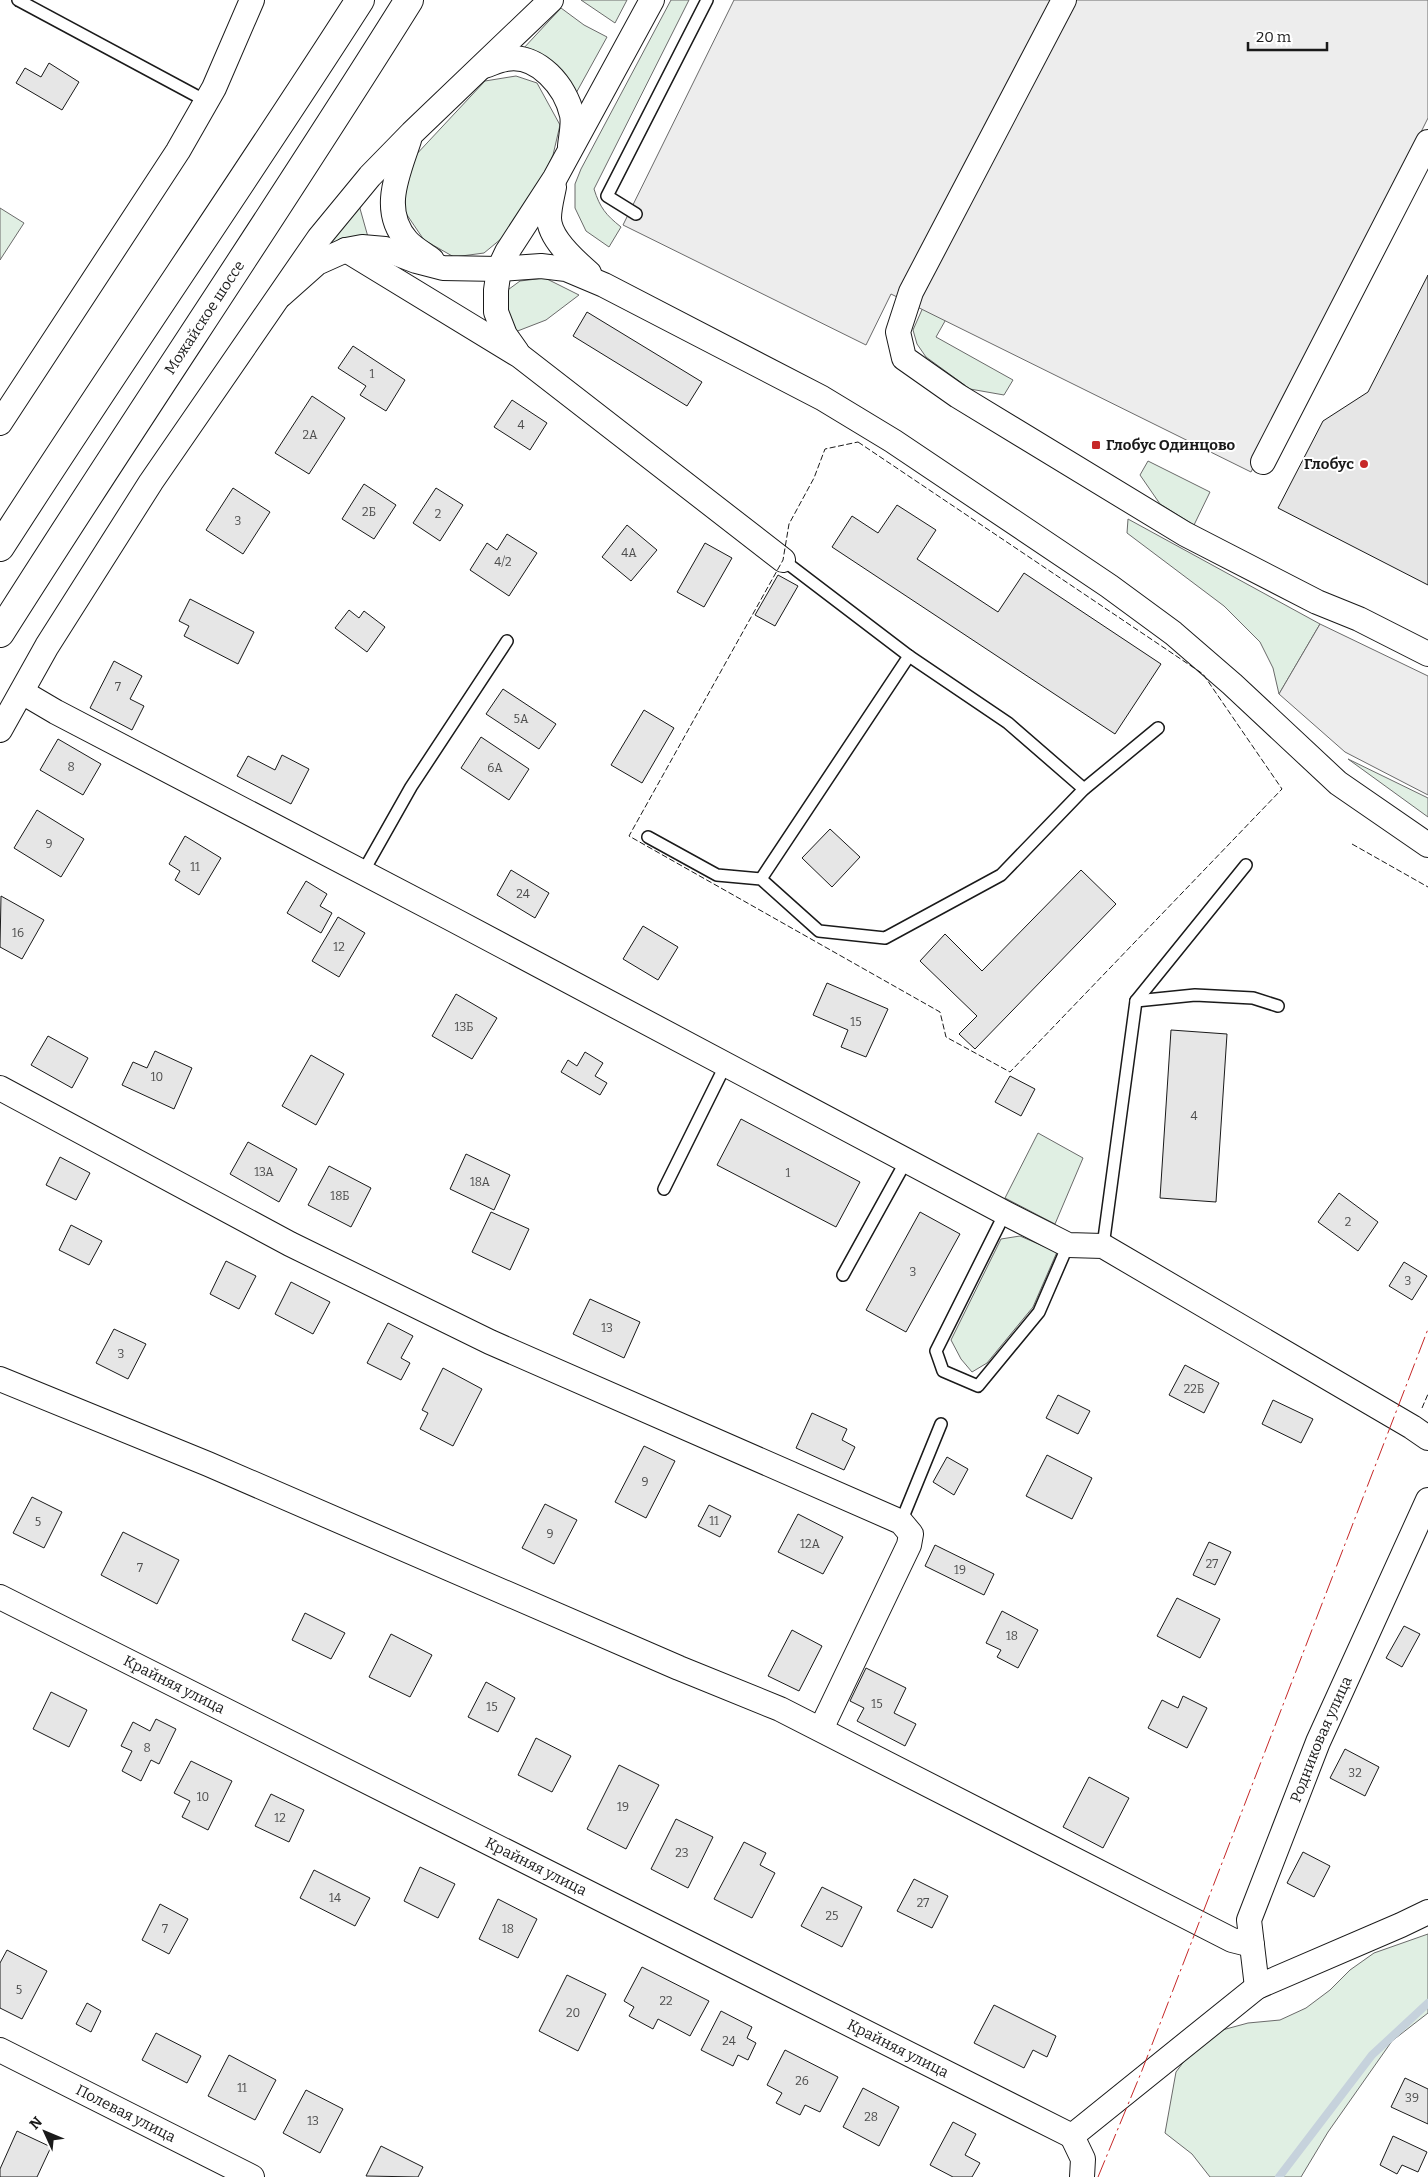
<svg xmlns="http://www.w3.org/2000/svg" width="1428" height="2177" font-family="Bitter,serif">
	<style>
		.green { fill: #e0efe3; stroke: #6a6a6a }
		.parking { fill: #ededed; stroke: #6a6a6a }
		.lines { fill: none; stroke-linecap: round; stroke-linejoin: round }
		.stream { stroke: #c6d2dc; stroke-width: 8 }
		.building { fill: #e6e6e6; stroke: #1a1a1a }
		.lane-casing { stroke: #1a1a1a; stroke-width: 14 }
		.street-casing { stroke: #1a1a1a; stroke-width: 26 }
		.primary-casing { stroke: #1a1a1a; stroke-width: 30 }
		.lane { stroke: #fff; stroke-width: 11 }
		.street { stroke: #fff; stroke-width: 24 }
		.primary { stroke: #fff; stroke-width: 28 }
		.fence { stroke: #1a1a1a; stroke-width: 1; stroke-dasharray: 6 2.5; stroke-linecap: butt }
		.power { stroke: #c62828; stroke-width: 1; stroke-dasharray: 18 4 2.5 4; stroke-linecap: butt }
		.poi-dot { fill: #c62828; stroke: #fff; stroke-width: 2 }
		.labels { text-anchor: middle; dominant-baseline: central; stroke-width: 4; stroke-linejoin: round; paint-order: stroke }
		.number-label { font-size: 12px; fill: #4d4d4d }
		.street-label { font-size: 15px; fill: #1a1a1a; stroke: #fff }
		.poi-label { font-size: 15px; font-weight: bold; fill: #1a1a1a; stroke: #fff; text-anchor: start }
	</style>
	<rect width="100%" height="100%" fill="#fff"/>
	<!-- green -->
	<g class="green">
		<polygon points="581,0 627,0 615,23"/>
		<path d="M671 0H689L594 189C600 208 606 215 621 227L609 247 586 231 575 208V184L581 169Z"/>
		<polygon points="561,8 584,25 607,37 575,95 522,50"/>
		<polygon points="516,76 537,83 560,125 553,155 538,187 513,229 484,253 454,257 424,240 405,212 405,183 413,158 485,81"/>
		<polygon points="359,205 368,237 322,253 325,240"/>
		<polygon points="0,208 24,223 0,260"/>
		<polygon points="545,278 579,295 546,320 515,332 507,316 505,292 520,281"/>
		<polygon points="936,278 949,314 936,337 1013,380 1004,395 970,389 926,357 917,344 913,330"/>
		<polygon points="1148,461 1210,492 1194,525 1160,504 1140,475"/>
		<polygon points="1128,519 1320,624 1279,694 1273,668 1260,642 1224,606 1127,533"/>
		<polygon points="1348,759 1428,798 1428,817"/>
		<polygon points="1038,1133 1083,1158 1055,1224 1005,1198"/>
		<polygon points="1020,1236 1057,1252 1033,1307 987,1363 972,1372 961,1359 951,1340 1001,1239"/>
		<polygon points="1428,1934 1428,2013 1392,2041 1328,2132 1301,2177 1210,2177 1192,2154 1165,2133 1176,2072 1193,2049 1215,2032 1248,2023 1280,2020 1306,2008 1330,1990 1350,1970 1374,1953"/>
	</g>
	<!-- parking -->
	<g class="parking">
		<polygon points="734,0 1428,0 1428,118 1251,472 891,294 866,345 623,225"/>
		<polygon points="1320,624 1428,676 1428,795 1345,752 1279,694"/>
	</g>
	<g class="lines">
		<!-- stream -->
		<polyline class="stream" points="1279,2177 1372,2055 1428,2003"/>
	</g>
	<!-- building -->
	<g class="building">
		<polygon points="49,63 79,82 62,110 16,83 25,68 41,77"/>
		<polygon points="1428,275 1428,585 1278,508 1323,421 1368,392"/>
		<polygon points="587,312 702,382 687,406 573,336"/>
		<polygon points="353,346 405,380 386,411 360,395 366,386 338,368"/>
		<polygon points="312,396 345,418 309,474 275,453"/>
		<polygon points="512,400 547,423 530,450 494,427"/>
		<polygon points="364,484 396,505 374,539 342,519"/>
		<polygon points="233,488 270,512 243,554 206,530"/>
		<polygon points="436,488 463,505 440,541 413,523"/>
		<polygon points="897,505 936,530 917,559 998,612 1024,573 1161,664 1115,734 832,547 852,516 878,533"/>
		<polygon points="627,525 657,550 631,581 602,557"/>
		<polygon points="507,534 537,553 509,596 470,570 487,543 497,550"/>
		<polygon points="705,543 732,558 704,607 677,592"/>
		<polygon points="778,575 798,586 775,626 755,615"/>
		<polygon points="190,599 254,632 238,664 184,636 189,626 179,621"/>
		<polygon points="349,610 359,618 364,611 385,627 367,652 335,628"/>
		<polygon points="114,661 142,676 130,699 144,706 132,730 90,708"/>
		<polygon points="503,689 556,724 539,749 486,714"/>
		<polygon points="644,710 674,728 642,783 611,765"/>
		<polygon points="481,737 529,769 509,800 461,768"/>
		<polygon points="58,739 101,764 83,795 40,770"/>
		<polygon points="282,755 309,769 291,804 237,776 248,756 275,770"/>
		<polygon points="37,810 84,839 61,877 14,848"/>
		<polygon points="830,829 860,857 832,887 802,858"/>
		<polygon points="185,836 221,858 199,895 175,880 180,871 169,864"/>
		<polygon points="511,870 549,893 535,918 497,895"/>
		<polygon points="1081,870 1116,904 975,1049 959,1034 977,1016 920,961 945,934 982,971"/>
		<polygon points="306,881 327,894 320,906 332,913 321,933 287,913"/>
		<polygon points="1,896 44,920 22,959 0,947"/>
		<polygon points="338,917 365,933 339,977 312,961"/>
		<polygon points="643,926 678,947 658,980 623,959"/>
		<polygon points="827,983 888,1009 866,1057 841,1047 848,1030 813,1015"/>
		<polygon points="456,994 497,1018 472,1059 432,1036"/>
		<polygon points="1171,1030 1227,1034 1216,1202 1160,1198"/>
		<polygon points="48,1036 88,1058 72,1088 31,1065"/>
		<polygon points="155,1051 192,1068 174,1109 122,1085 133,1062 147,1068"/>
		<polygon points="585,1052 603,1063 595,1076 607,1083 600,1095 561,1072 568,1060 577,1066"/>
		<polygon points="311,1055 344,1074 316,1125 282,1106"/>
		<polygon points="1010,1076 1035,1089 1021,1116 995,1102"/>
		<polygon points="741,1119 860,1182 836,1227 717,1165"/>
		<polygon points="248,1142 297,1169 279,1202 230,1174"/>
		<polygon points="466,1154 510,1175 494,1210 450,1189"/>
		<polygon points="60,1157 90,1173 76,1200 46,1185"/>
		<polygon points="329,1166 371,1188 351,1227 308,1205"/>
		<polygon points="1339,1193 1378,1222 1358,1251 1318,1222"/>
		<polygon points="491,1212 529,1229 510,1270 472,1252"/>
		<polygon points="920,1212 960,1234 906,1332 866,1310"/>
		<polygon points="71,1225 102,1241 89,1265 59,1250"/>
		<polygon points="226,1261 256,1276 239,1309 210,1294"/>
		<polygon points="1404,1262 1427,1276 1412,1300 1389,1286"/>
		<polygon points="291,1282 330,1302 313,1334 275,1314"/>
		<polygon points="590,1299 640,1322 624,1358 573,1334"/>
		<polygon points="388,1323 413,1336 401,1358 410,1363 401,1380 367,1363"/>
		<polygon points="114,1329 146,1344 128,1379 96,1363"/>
		<polygon points="1185,1365 1219,1383 1204,1413 1169,1395"/>
		<polygon points="443,1368 482,1389 453,1446 420,1429 428,1413 422,1410"/>
		<polygon points="1058,1395 1090,1411 1078,1434 1046,1418"/>
		<polygon points="1273,1400 1313,1419 1301,1443 1262,1424"/>
		<polygon points="812,1413 847,1429 842,1440 855,1447 844,1470 796,1448"/>
		<polygon points="644,1446 675,1461 646,1518 615,1502"/>
		<polygon points="1047,1455 1092,1478 1072,1519 1026,1496"/>
		<polygon points="947,1457 968,1469 954,1495 933,1482"/>
		<polygon points="32,1497 62,1512 44,1548 13,1533"/>
		<polygon points="545,1504 577,1520 554,1564 522,1548"/>
		<polygon points="709,1505 731,1516 720,1537 698,1526"/>
		<polygon points="798,1514 843,1537 823,1574 778,1552"/>
		<polygon points="123,1532 179,1560 157,1604 101,1575"/>
		<polygon points="1209,1542 1231,1552 1215,1585 1193,1575"/>
		<polygon points="935,1545 994,1574 984,1595 925,1566"/>
		<polygon points="1177,1598 1220,1619 1200,1658 1157,1636"/>
		<polygon points="1002,1611 1038,1630 1018,1668 997,1657 1001,1650 986,1643"/>
		<polygon points="305,1613 345,1633 331,1659 292,1640"/>
		<polygon points="1404,1626 1420,1634 1402,1667 1386,1658"/>
		<polygon points="792,1630 822,1646 799,1691 768,1676"/>
		<polygon points="391,1634 432,1655 410,1697 369,1677"/>
		<polygon points="866,1668 906,1688 894,1713 916,1724 905,1746 857,1721 864,1708 850,1701"/>
		<polygon points="486,1682 515,1698 498,1732 468,1717"/>
		<polygon points="51,1692 87,1710 69,1747 33,1729"/>
		<polygon points="1183,1696 1207,1708 1187,1748 1148,1728 1162,1700 1178,1708"/>
		<polygon points="156,1719 176,1729 159,1764 151,1760 141,1781 122,1771 132,1751 121,1746 133,1722 150,1731"/>
		<polygon points="536,1738 571,1756 552,1792 518,1775"/>
		<polygon points="1345,1749 1379,1767 1365,1796 1330,1778"/>
		<polygon points="191,1761 232,1781 208,1830 182,1817 190,1801 174,1793"/>
		<polygon points="619,1765 659,1785 626,1849 587,1829"/>
		<polygon points="1089,1777 1129,1798 1103,1848 1063,1827"/>
		<polygon points="271,1794 304,1810 289,1842 255,1826"/>
		<polygon points="676,1819 713,1837 688,1888 651,1869"/>
		<polygon points="744,1842 766,1853 760,1865 775,1873 752,1918 714,1899"/>
		<polygon points="1303,1852 1330,1866 1314,1897 1287,1883"/>
		<polygon points="420,1867 455,1884 438,1918 404,1901"/>
		<polygon points="314,1870 370,1898 355,1926 300,1898"/>
		<polygon points="914,1879 948,1896 932,1928 897,1911"/>
		<polygon points="822,1887 862,1907 842,1947 801,1926"/>
		<polygon points="498,1899 537,1919 518,1958 479,1939"/>
		<polygon points="160,1904 188,1919 169,1954 142,1940"/>
		<polygon points="7,1950 47,1971 22,2019 0,2008 0,1963"/>
		<polygon points="642,1967 709,2001 690,2036 658,2019 653,2029 629,2016 634,2007 624,2001"/>
		<polygon points="567,1975 606,1994 578,2051 539,2031"/>
		<polygon points="87,2003 101,2011 91,2032 76,2024"/>
		<polygon points="994,2005 1056,2036 1047,2057 1033,2050 1024,2068 974,2043"/>
		<polygon points="721,2011 752,2027 747,2038 756,2043 748,2060 738,2055 733,2066 701,2050"/>
		<polygon points="156,2033 201,2056 187,2083 142,2060"/>
		<polygon points="785,2050 838,2077 820,2112 805,2105 800,2115 776,2103 782,2093 767,2085"/>
		<polygon points="229,2055 276,2080 255,2120 208,2096"/>
		<polygon points="1405,2078 1428,2089 1428,2124 1391,2107"/>
		<polygon points="863,2088 899,2107 879,2146 843,2127"/>
		<polygon points="306,2090 343,2109 320,2153 283,2133"/>
		<polygon points="953,2122 976,2134 965,2155 980,2163 972,2177 953,2177 930,2165"/>
		<polygon points="17,2131 51,2147 37,2177 0,2177 0,2169"/>
		<polygon points="1393,2136 1427,2152 1418,2172 1402,2165 1397,2174 1380,2165"/>
		<polygon points="381,2146 423,2167 418,2177 366,2176"/>
	</g>
	<g class="lines">
		<!-- lane casing -->
		<g class="lane-casing">
			<g id="lane">
				<polyline points="18,0 206,101"/>
				<polyline points="636,214 607,196 707,0"/>
				<polyline points="783,560 909,656 1008,723 1084,789"/>
				<polyline points="648,837 717,875 761,879 819,931 885,938 1001,875 1084,789 1158,728"/>
				<polyline points="363,872 411,787 507,641"/>
				<polyline points="761,879 909,656"/>
				<polyline points="1136,1001 1195,995 1253,998 1278,1006"/>
				<polyline points="664,1189 725,1066"/>
				<polyline points="1005,1213 936,1351 943,1371 978,1386 1039,1312 1068,1245"/>
				<polyline points="1103,1246 1136,1001 1246,865"/>
				<polyline points="843,1275 906,1161"/>
				<polyline points="901,1522 941,1424"/>
			</g>
		</g>
		<!-- street casing -->
		<g class="street-casing">
			<g id="street">
				<polyline points="1064,0 911,292 898,332 904,358 958,396 1185,534 1317,602 1359,619 1428,654"/>
				<path d="M484 66C491 64 498 60 506 59 538 53 566 87 572 115 574 124 571 136 570 146"/>
				<path d="M409 140C398 174 380 210 407 241 413 248 424 254 432 260"/>
				<path d="M554 187C552 197 549 208 549 218 549 238 575 261 589 273"/>
				<polyline points="346,250 520,356 783,560"/>
				<polyline points="281,295 317,263 346,250 362,247 385,249 416,261 443,268 499,269 541,266 566,269 604,285 822,398 893,441 1109,586 1173,633 1232,684 1338,783 1428,845"/>
				<polyline points="517,352 505,335 496,312 496,290 499,269 507,252 555,178 652,0"/>
				<polyline points="0,423 178,151 214,88 252,0"/>
				<polyline points="1263,462 1428,142"/>
				<polyline points="22,692 56,712 452,919 1005,1213 1068,1245 1103,1246 1412,1427 1428,1438"/>
				<polyline points="0,730 47,646 151,482 319,238 370,176 412,133 551,0"/>
				<polyline points="0,1088 290,1244 490,1342 901,1522 911,1534 909,1545 821,1729"/>
				<polyline points="0,1379 208,1464 679,1668 780,1709 1232,1940 1252,1945"/>
				<path id="s1" d="M0 1597 1072 2136"/>
				<path id="s2" d="M1257 1987 1249 1920 1318 1742 1428 1500"/>
				<path id="s3" d="M0 2050 252 2177"/>
				<polyline points="1072,2136 1257,1987 1401,1925 1428,1912"/>
				<polyline points="1072,2136 1083,2159 1082,2177"/>
			</g>
		</g>
		<!-- primary casing -->
		<g class="primary-casing">
			<g id="primary">
				<path d="M0 547C118 363 242 184 360 0"/>
				<path id="s4" d="M0 633C134 421 276 213 409 0"/>
			</g>
		</g>
		<!-- lane -->
		<use href="#lane" class="lane"/>
		<!-- street -->
		<use href="#street" class="street"/>
		<!-- primary -->
		<use href="#primary" class="primary"/>
		<!-- fence -->
		<g class="fence">
			<polygon points="858,442 1203,674 1282,789 1010,1072 946,1037 940,1012 629,836 783,560 789,524 814,478 825,449"/>
			<polyline points="1352,844 1428,887"/>
			<polyline points="1422,1408 1428,1394"/>
		</g>
		<!-- power -->
		<polyline class="power" points="1098,2177 1141,2073 1428,1329"/>
	</g>
	<!-- markers -->
	<g class="poi-dot">
		<rect x="1091" y="440" width="10" height="10" rx="2.5"/>
		<circle cx="1364" cy="464" r="5"/>
	</g>
	<g class="labels">
		<!-- number labels -->
		<g class="number-label">
			<text x="372" y="374">1</text>
			<text x="521" y="425">4</text>
			<text x="310" y="435">2А</text>
			<text x="369" y="512">2Б</text>
			<text x="438" y="514">2</text>
			<text x="238" y="521">3</text>
			<text x="629" y="553">4А</text>
			<text x="503" y="562">4/2</text>
			<text x="118" y="687">7</text>
			<text x="521" y="719">5А</text>
			<text x="71" y="767">8</text>
			<text x="495" y="768">6А</text>
			<text x="49" y="844">9</text>
			<text x="195" y="867">11</text>
			<text x="523" y="894">24</text>
			<text x="18" y="933">16</text>
			<text x="339" y="947">12</text>
			<text x="856" y="1022">15</text>
			<text x="464" y="1027">13Б</text>
			<text x="157" y="1077">10</text>
			<text x="1194" y="1116">4</text>
			<text x="264" y="1172">13А</text>
			<text x="788" y="1173">1</text>
			<text x="480" y="1182">18А</text>
			<text x="340" y="1196">18Б</text>
			<text x="1348" y="1222">2</text>
			<text x="913" y="1272">3</text>
			<text x="1408" y="1281">3</text>
			<text x="607" y="1328">13</text>
			<text x="121" y="1354">3</text>
			<text x="1194" y="1389">22Б</text>
			<text x="645" y="1482">9</text>
			<text x="714" y="1521">11</text>
			<text x="38" y="1522">5</text>
			<text x="550" y="1534">9</text>
			<text x="810" y="1544">12А</text>
			<text x="1212" y="1564">27</text>
			<text x="140" y="1568">7</text>
			<text x="960" y="1570">19</text>
			<text x="1012" y="1636">18</text>
			<text x="877" y="1704">15</text>
			<text x="492" y="1707">15</text>
			<text x="147" y="1748">8</text>
			<text x="1355" y="1773">32</text>
			<text x="203" y="1797">10</text>
			<text x="623" y="1807">19</text>
			<text x="280" y="1818">12</text>
			<text x="682" y="1853">23</text>
			<text x="335" y="1898">14</text>
			<text x="923" y="1903">27</text>
			<text x="832" y="1916">25</text>
			<text x="165" y="1929">7</text>
			<text x="508" y="1929">18</text>
			<text x="19" y="1990">5</text>
			<text x="666" y="2001">22</text>
			<text x="573" y="2013">20</text>
			<text x="729" y="2041">24</text>
			<text x="802" y="2081">26</text>
			<text x="242" y="2088">11</text>
			<text x="1412" y="2098">39</text>
			<text x="871" y="2117">28</text>
			<text x="313" y="2121">13</text>
		</g>
		<!-- street labels -->
		<g class="street-label">
			<text stroke="none"><textPath href="#s4" startOffset="376">Можайское шоссе</textPath></text>
			<text stroke="none"><textPath href="#s1" startOffset="195">Крайняя улица</textPath></text>
			<text stroke="none"><textPath href="#s2" startOffset="262">Родниковая улица</textPath></text>
			<text stroke="none"><textPath href="#s1" startOffset="600">Крайняя улица</textPath></text>
			<text stroke="none"><textPath href="#s1" startOffset="1005">Крайняя улица</textPath></text>
			<text stroke="none"><textPath href="#s3" startOffset="141">Полевая улица</textPath></text>
		</g>
		<!-- poi labels -->
		<g class="poi-label">
			<text x="1106" y="445">Глобус Одинцово</text>
			<text x="1354" y="464" text-anchor="end">Глобус</text>
		</g>
	</g>
	<!-- north arrow -->
	<g transform="translate(45 2132) rotate(314)" stroke="#ffffff" stroke-width="4" paint-order="stroke">
	<path d="M0-4L9 19L0 12L-9 19Z" fill="#1a1a1a"/>
	<text y="-8" font-size="14" font-weight="bold" text-anchor="middle" fill="#1a1a1a">N</text>
	</g>
	<!-- scale -->
	<path d="M1248 42v8h79v-8" fill="none" stroke="#1a1a1a" stroke-width="2.5"/>
	<text x="1256" y="42" font-size="15" fill="#1a1a1a" stroke="#ffffff" stroke-width="4" paint-order="stroke">20 m</text>
</svg>
